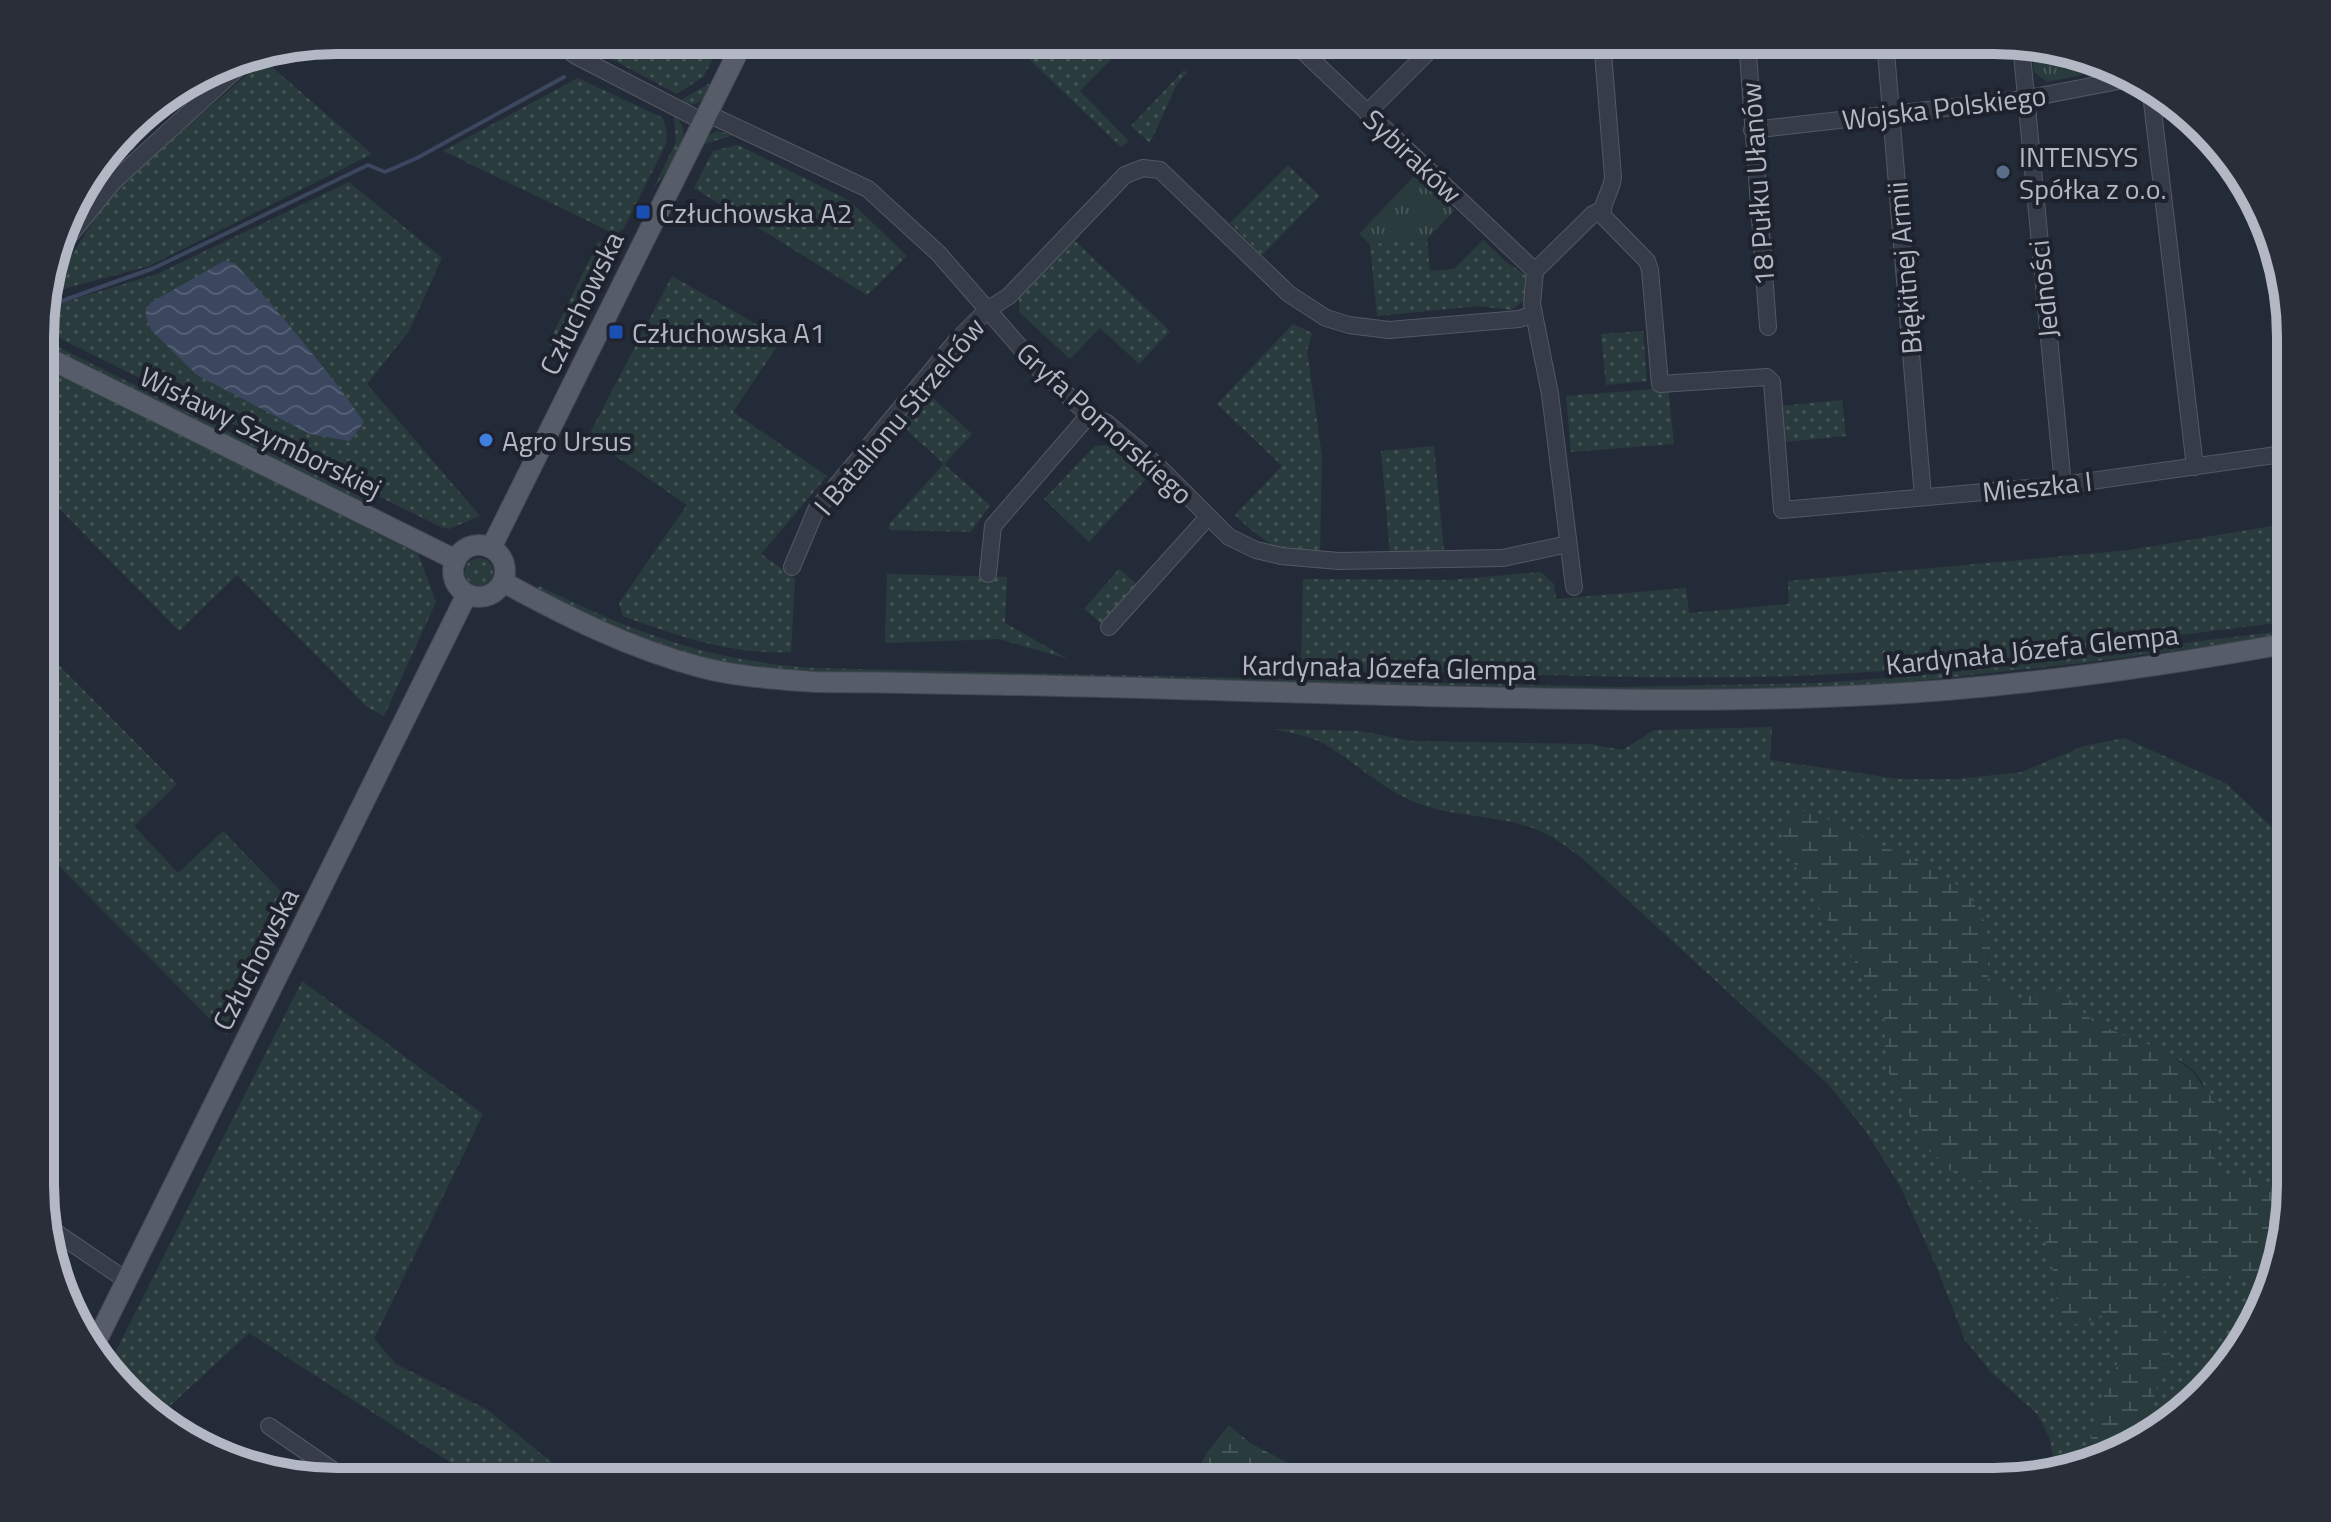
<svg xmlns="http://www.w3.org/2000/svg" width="2331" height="1522" font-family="'Titillium Web',sans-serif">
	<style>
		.grass { fill: url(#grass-dots) }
		.wetland { fill: url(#wetland-marsh) }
		.park { fill: url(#park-tufts) }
		.water { fill: url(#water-waves) }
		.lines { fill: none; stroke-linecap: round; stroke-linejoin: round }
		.stream { stroke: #3b475f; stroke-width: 4 }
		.minor-casing { stroke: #535863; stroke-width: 18 }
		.major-casing { stroke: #414651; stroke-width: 22 }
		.minor { stroke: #373d48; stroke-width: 16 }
		.major { stroke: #565c68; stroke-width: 20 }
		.service-dot { fill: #5c6f8a; stroke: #1d222d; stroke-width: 3 }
		.transit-dot { fill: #1a4fb4; stroke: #1d222d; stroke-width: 3 }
		.shop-dot { fill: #3f7fe0; stroke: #1d222d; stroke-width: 3 }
		.labels { text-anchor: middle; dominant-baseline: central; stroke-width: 8; stroke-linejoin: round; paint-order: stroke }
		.street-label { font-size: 28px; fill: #b3b8c4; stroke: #1d222d }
		.poi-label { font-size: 28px; fill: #b3b8c4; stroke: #1d222d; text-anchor: start }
		.rim { fill: none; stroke: #b3b8c4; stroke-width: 10 }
	</style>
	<defs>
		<pattern id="grass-dots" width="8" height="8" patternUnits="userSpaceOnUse" patternTransform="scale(2)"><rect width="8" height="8" fill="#2a3b3d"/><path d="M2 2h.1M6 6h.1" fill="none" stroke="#465557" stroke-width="1.8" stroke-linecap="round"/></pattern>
		<pattern id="wetland-marsh" width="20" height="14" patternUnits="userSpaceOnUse" patternTransform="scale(2)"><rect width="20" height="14" fill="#2a3b3d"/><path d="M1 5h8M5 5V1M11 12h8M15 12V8" fill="none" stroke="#465557"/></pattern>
		<pattern id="park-tufts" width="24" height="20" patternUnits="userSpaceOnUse" patternTransform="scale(2)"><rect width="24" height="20" fill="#2a3b3d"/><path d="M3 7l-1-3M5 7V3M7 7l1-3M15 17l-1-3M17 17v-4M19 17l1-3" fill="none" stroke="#465557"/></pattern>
		<pattern id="water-waves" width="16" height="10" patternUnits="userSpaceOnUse" patternTransform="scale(2)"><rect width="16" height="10" fill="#3b475f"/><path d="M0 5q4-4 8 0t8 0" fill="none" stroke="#555f74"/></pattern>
	</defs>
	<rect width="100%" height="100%" fill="#242b38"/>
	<!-- grass -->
	<g class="grass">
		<polygon points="722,40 704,76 677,94 578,41"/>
		<polygon points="1009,40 1130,40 1080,91 1129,141 1121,147"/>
		<polygon points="264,60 372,154 149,266 52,292 43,297 47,283 68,261 111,193"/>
		<polygon points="1184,70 1187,73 1177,84 1150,143 1131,126"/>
		<polygon points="578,78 663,118 667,133 666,144 623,230 615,234 443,151"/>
		<path d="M708 84 711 85C704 99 698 109 681 103L683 99Z"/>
		<path d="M674 115C700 137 666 170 652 191L676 142Z"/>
		<polygon points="717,131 733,135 705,144 681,191 679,188 707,136"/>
		<polygon points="124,135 136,148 111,161 106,159"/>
		<polygon points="738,145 850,201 907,256 867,295 694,188 713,151"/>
		<polygon points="1288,165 1320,196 1262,255 1230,223"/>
		<polygon points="349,182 442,258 409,331 367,384 480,516 449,529 441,527 43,330 42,322 47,324 58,304 157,274"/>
		<polygon points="1073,239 1170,331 1139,364 1100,328 1070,359 1019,312 1019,296"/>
		<polygon points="1427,239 1430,271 1454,269 1483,240 1505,261 1528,277 1526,299 1511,310 1479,306 1377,316 1370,244"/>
		<polygon points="599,241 616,250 563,358 548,344"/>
		<path d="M672 276 782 339 733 412 827 476 761 554 795 578 791 652C732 655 677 636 623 616L619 603 687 505 588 437Z"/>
		<path d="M1293 324 1312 333 1307 351 1322 456 1320 551C1275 551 1268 546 1235 515L1282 466 1217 404Z"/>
		<polygon points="1643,331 1647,381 1606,385 1601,334"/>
		<polygon points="42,339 336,485 372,502 370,506 42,345"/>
		<polygon points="42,365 418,554 436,602 384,716 367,707 237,575 179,631 42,491"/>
		<polygon points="1668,388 1674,444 1571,452 1566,396"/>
		<polygon points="925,391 972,434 944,464 990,505 971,532 889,530 889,524 944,464 898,422"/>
		<polygon points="1842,400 1846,436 1785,442 1781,406"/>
		<polygon points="1114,445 1147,478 1089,542 1044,499 1095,446"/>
		<polygon points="1434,446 1444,552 1390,552 1381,451"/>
		<path d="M2290 523V622H2286C2135 639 1986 666 1834 674 1657 684 1479 669 1301 672L1303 579 1450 580 1541 572 1554 584 1556 599 1686 588 1689 613 1789 604 1788 581 2130 550Z"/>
		<circle cx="479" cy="572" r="14"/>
		<polygon points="1119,569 1137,584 1102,624 1084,609"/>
		<polygon points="887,574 1007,577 1005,623 1068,659 999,639 885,643"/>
		<path d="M539 586C632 632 709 661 814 668L1618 687 1819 683 1916 676 2290 630V635L2083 663 1890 684 1694 692 811 673C785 670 757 670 731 665 663 651 596 623 537 588Z"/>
		<polygon points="42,648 177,784 134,826 178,873 223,831 292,903 227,1036 42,849"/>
		<path d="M1772 727 1770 760 1899 779H1958L2022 772 2084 746 2124 738 2227 784 2278 833 2290 866V1191L2244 1175 2219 1178C2210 1149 2214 1120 2207 1093 2194 1048 2127 1046 2095 1024 2082 1015 2071 1001 2059 991L2015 999 1988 981 1987 926 1940 873 1812 812 1791 810 1781 831 1801 879 1885 1007 1886 1067 1951 1171 1998 1186 2045 1239 2056 1281 2057 1308 2081 1325 2108 1312 2118 1327 2121 1344 2115 1373 2106 1389 2084 1460 2055 1469 2050 1439 2038 1415 1991 1372 1965 1340 1937 1268 1901 1188 1867 1133 1828 1084 1582 858C1570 850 1559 840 1546 834 1508 814 1460 819 1420 804 1387 792 1360 767 1331 748 1314 736 1292 733 1273 729L1360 731 1412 741 1589 744 1623 750 1654 730Z"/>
		<polygon points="302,981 483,1114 374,1339 396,1364 488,1410 575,1482 481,1482 249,1333 158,1417 109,1365"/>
		<polygon points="2175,1275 2274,1282 2241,1350 2141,1443 2160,1376 2170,1353 2158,1311 2159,1287"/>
	</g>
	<!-- wetland -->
	<g class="wetland">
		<polygon points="1791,810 1812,812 1940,873 1967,892 1987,926 1988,981 2015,999 2059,990 2096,1024 2165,1051 2192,1071 2223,1113 2212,1145 2219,1177 2244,1175 2290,1191 2290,1204 2274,1282 2176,1275 2159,1287 2158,1311 2170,1353 2160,1376 2141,1443 2084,1460 2106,1389 2115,1373 2121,1345 2118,1327 2108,1312 2081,1325 2070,1323 2057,1308 2056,1281 2045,1239 1998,1186 1951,1171 1925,1147 1886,1067 1884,1007 1801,879 1781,831"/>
		<polygon points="1229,1425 1250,1443 1324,1482 1192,1482 1206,1454"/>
	</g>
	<!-- park -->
	<g class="park">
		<polygon points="2032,46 2089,56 2115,68 2047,82 2034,72"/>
		<polygon points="1416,174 1454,211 1427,239 1370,244 1359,234"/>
	</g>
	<!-- water -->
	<path class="water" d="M224 261 235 263C280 314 325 366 364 422L350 441 310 434 197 375 151 330 145 314 150 303Z"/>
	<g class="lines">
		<!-- stream -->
		<polyline class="stream" points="44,314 56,303 154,268 368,165 385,172 417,158 564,77"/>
		<!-- minor casing -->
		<g class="minor-casing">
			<g id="minor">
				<polyline points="555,40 576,56 702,121"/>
				<polyline points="1291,40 1535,271"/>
				<path d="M1602 40 1613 177C1612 191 1601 202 1603 216L1647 261 1650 270 1660 384 1767 377 1772 382 1782 510 2063 485 2290 453"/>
				<polyline points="1747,40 1768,327"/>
				<polyline points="1885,40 1923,497"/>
				<polyline points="2021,44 2063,485"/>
				<polyline points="2150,85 2195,467"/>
				<polyline points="706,113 868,189 939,254 1040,370 1089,415 1107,423 1160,468 1229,537 1256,550 1281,556 1339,561 1503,558 1568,544"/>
				<polyline points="1367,113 1440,40"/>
				<polyline points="1752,130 2024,99 2134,78"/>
				<polyline points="99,169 114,181"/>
				<polyline points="57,251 114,181 250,57"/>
				<polyline points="792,567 816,510 957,340 987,310 1009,296 1125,175 1143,168 1160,170 1289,294 1326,318 1349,325 1389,330 1519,319 1534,314"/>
				<polyline points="988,574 993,526 1089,415"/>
				<polyline points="1574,587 1550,394 1532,304 1535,271 1593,214 1602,210"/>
				<polyline points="1109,627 1207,518"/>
				<polyline points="42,1223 126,1280"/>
				<polyline points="269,1426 350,1482"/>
			</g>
		</g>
		<!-- major casing -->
		<g class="major-casing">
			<g id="major">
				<polyline points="42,355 456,560"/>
				<circle cx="479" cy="571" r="26"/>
				<polyline points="491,548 744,40"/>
				<path d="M503 582C565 616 631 649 700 667 737 677 777 679 815 682 1018 683 1222 691 1425 696 1573 699 1722 703 1870 695 2011 688 2152 668 2290 643"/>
				<polyline points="93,1348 467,594"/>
			</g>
		</g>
		<!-- minor -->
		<use href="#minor" class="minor"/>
		<!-- major -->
		<use href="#major" class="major"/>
	</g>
	<!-- markers -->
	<circle class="service-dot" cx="2003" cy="172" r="8"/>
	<g class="transit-dot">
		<rect x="635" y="204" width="16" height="16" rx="4"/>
		<rect x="608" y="324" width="16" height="16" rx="4"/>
	</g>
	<circle class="shop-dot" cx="486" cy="440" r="8"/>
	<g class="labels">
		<!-- street labels -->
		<g class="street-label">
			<text transform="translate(1944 107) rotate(-7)">Wojska Polskiego</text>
			<text transform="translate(1413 156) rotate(43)">Sybiraków</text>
			<text transform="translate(1757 184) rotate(-94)">18 Pułku Ułanów</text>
			<text transform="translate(1904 268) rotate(-95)">Błękitnej Armii</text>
			<text transform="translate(2043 289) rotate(-96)">Jedności</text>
			<text transform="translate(581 303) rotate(-64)">Człuchowska</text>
			<text transform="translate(899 416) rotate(-50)">I Batalionu Strzelców</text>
			<text transform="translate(1105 423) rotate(42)">Gryfa Pomorskiego</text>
			<text transform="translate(261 432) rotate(26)">Wisławy Szymborskiej</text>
			<text transform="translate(2037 486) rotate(-6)">Mieszka I</text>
			<text transform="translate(2032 649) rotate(-6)">Kardynała Józefa Glempa</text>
			<text transform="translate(1389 667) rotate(1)">Kardynała Józefa Glempa</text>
			<text transform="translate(255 959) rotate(-63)">Człuchowska</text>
		</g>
		<!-- poi labels -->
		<g class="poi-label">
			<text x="2019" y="156">INTENSYS<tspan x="2019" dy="32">Spółka z o.o.</tspan></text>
			<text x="659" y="212">Człuchowska A2</text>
			<text x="632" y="332">Człuchowska A1</text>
			<text x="502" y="440">Agro Ursus</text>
		</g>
	</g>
	<!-- crop -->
	<path d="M0 0H2331V1522H0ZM337 54H1994A283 283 0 0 1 2277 337V1185A283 283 0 0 1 1994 1468H337A283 283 0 0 1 54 1185V337A283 283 0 0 1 337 54Z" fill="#292e39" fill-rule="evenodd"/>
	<path class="rim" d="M337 54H1994A283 283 0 0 1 2277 337V1185A283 283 0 0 1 1994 1468H337A283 283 0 0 1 54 1185V337A283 283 0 0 1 337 54Z"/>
</svg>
